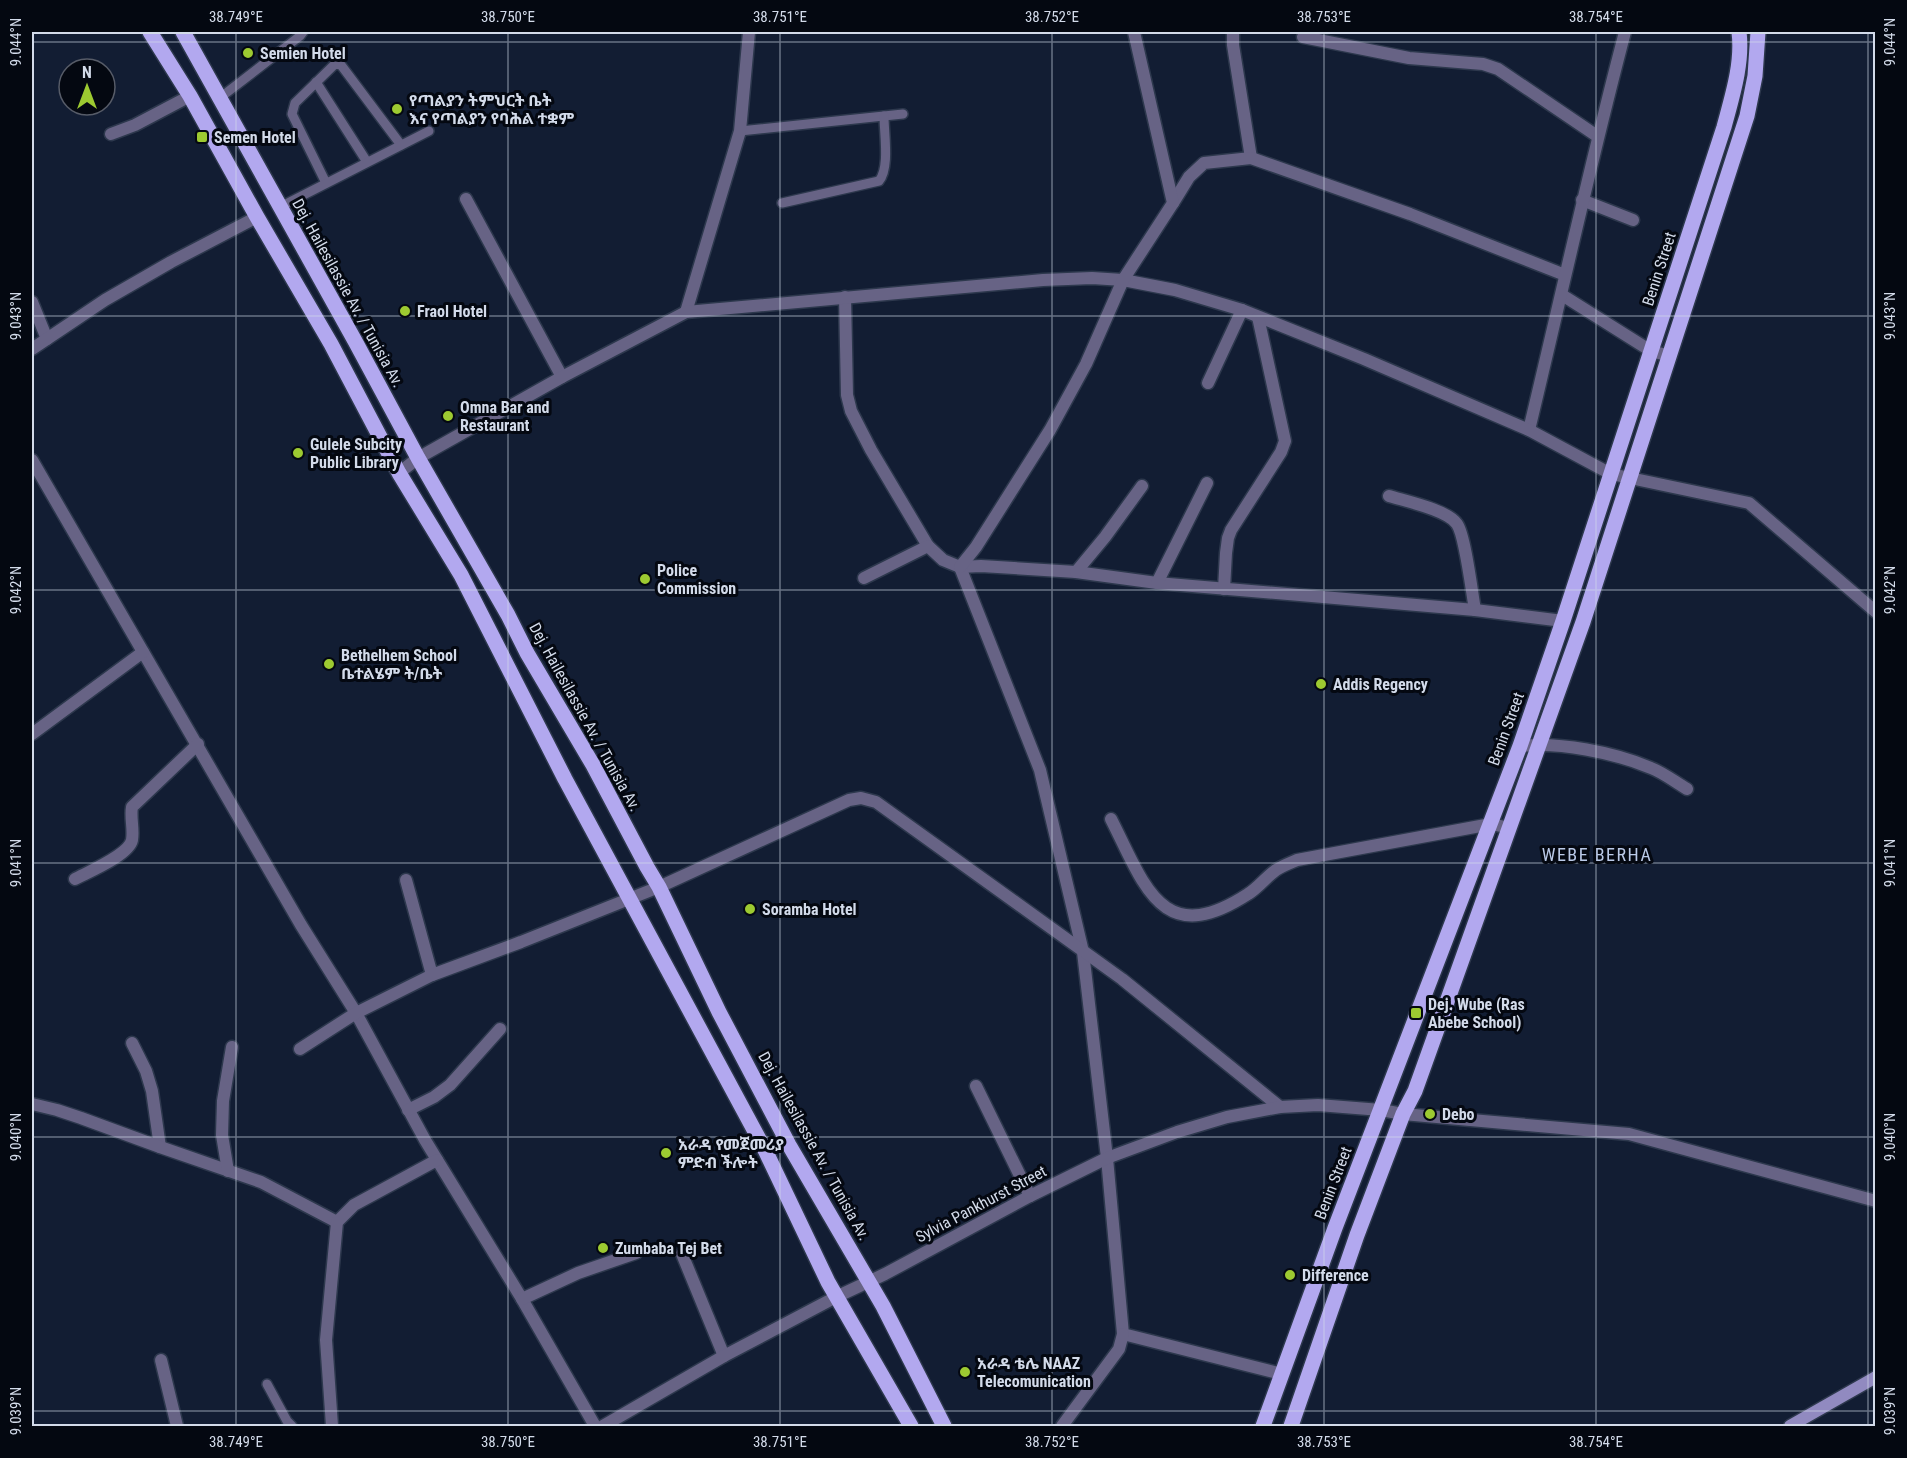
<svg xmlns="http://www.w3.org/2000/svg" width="1907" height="1458" font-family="'Roboto Condensed','Noto Sans Ethiopic',sans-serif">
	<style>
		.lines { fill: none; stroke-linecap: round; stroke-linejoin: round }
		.service-casing { stroke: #2d384d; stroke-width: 12 }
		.minor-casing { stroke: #2d384d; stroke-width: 15 }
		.tertiary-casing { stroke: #2d384d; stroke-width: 15 }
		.secondary-casing { stroke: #2d384d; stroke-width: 15 }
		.primary-casing { stroke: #2d384d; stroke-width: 18 }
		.service { stroke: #676385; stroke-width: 9 }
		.minor { stroke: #676385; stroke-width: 12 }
		.tertiary { stroke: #676385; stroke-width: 12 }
		.secondary { stroke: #918ac0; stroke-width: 12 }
		.primary { stroke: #b2a8ef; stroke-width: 15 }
		.ticks { fill: none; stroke: #d3dbea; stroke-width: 1.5; stroke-opacity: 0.45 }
		.poi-dot { fill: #9dca31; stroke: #040811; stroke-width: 2 }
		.labels { text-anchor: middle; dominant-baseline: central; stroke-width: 6; stroke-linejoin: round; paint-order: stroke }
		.poi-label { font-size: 16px; font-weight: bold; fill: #d3dbea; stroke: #040811; text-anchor: start }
		.street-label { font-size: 16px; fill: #d3dbea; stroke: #040811 }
		.neighbourhood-label { font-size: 18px; letter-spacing: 1.5px; fill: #bac9e7; stroke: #040811 }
		.neatline { fill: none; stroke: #d3dbea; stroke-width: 2 }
		.ticks-label { font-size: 15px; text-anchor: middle; fill: #d3dbea }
	</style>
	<rect width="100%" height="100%" fill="#121d33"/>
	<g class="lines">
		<!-- service casing -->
		<g class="service-casing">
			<g id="service">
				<polyline points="316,82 367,162"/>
				<polyline points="221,97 300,36 303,32"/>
				<polyline points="740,131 903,114"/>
				<polyline points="326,183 292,114 295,103 335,64 341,65 401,145"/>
				<path d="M782 203 879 181C890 168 884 134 884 116"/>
				<polyline points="280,207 429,131"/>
				<polyline points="267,1384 287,1421 292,1426"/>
			</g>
		</g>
		<!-- minor casing -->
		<g class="minor-casing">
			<g id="minor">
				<polyline points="1233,32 1233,45 1251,158"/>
				<polyline points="1303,37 1409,58 1483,64 1498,69 1597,136"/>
				<polyline points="111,134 135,125 190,96"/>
				<polyline points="466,199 562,377"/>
				<polyline points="1582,200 1633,220"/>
				<polyline points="1173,203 1189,177 1204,163 1251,158 1410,214 1565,275"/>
				<polyline points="1562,295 1651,351 1670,356"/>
				<polyline points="845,297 847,395 851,411 871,450 928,546 943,560 960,567 981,566 1076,572 1157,583 1475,610 1563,621"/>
				<polyline points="32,302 47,339"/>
				<polyline points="686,312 740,131 749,32"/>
				<polyline points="32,349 105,300 171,262 257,217"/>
				<polyline points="1208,383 1242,310"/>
				<path d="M1529 430C1561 297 1590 164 1625 32"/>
				<polyline points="32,460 301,925 356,1013 425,1140 522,1299 595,1426"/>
				<polyline points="399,473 418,458 562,377 686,312 1043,280 1092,278 1123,280 1175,290 1242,310 1364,359 1529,430 1611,474 1749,503 1876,612"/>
				<path d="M1389 496C1405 501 1448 510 1457 524 1465 535 1472 593 1475 610"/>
				<polyline points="960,567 1040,770 1083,952 1107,1158 1123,1334 1282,1374"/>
				<polyline points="960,567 976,547 1050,430 1086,364 1123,280 1173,203 1134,32"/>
				<polyline points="1076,572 1105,537 1142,486"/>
				<polyline points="864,578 928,546"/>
				<polyline points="1157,583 1207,483"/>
				<polyline points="1224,589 1226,553 1228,538 1231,530 1281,452 1285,441 1258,317"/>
				<polyline points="32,734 143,652"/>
				<path d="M1520 746C1560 742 1613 752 1651 768 1664 773 1675 782 1687 789"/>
				<path d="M1111 819C1145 886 1162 950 1248 894 1258 888 1266 877 1276 870 1282 866 1290 863 1297 860L1491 824 1510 828"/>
				<path d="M75 879C88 872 129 855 132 840 134 829 130 818 132 807L198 744"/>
				<polyline points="406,880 432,975"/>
				<polyline points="132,1043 146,1071 152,1091 160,1147"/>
				<polyline points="300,1049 356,1013 432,975 521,942 659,887 849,800 861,798 876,802 1122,979 1280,1107"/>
				<polyline points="976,1086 1030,1196"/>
				<polyline points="32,1104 57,1110 81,1118 160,1147 261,1182 337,1222"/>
				<polyline points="408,1110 434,1097 450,1085 500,1029"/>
				<polyline points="1403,1114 1629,1134 1876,1201"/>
				<polyline points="228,1171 222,1135 223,1101 232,1047"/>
				<polyline points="682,1254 724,1356"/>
				<polyline points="522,1299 578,1273 636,1253"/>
				<polyline points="161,1360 177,1426"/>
				<polyline points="332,1426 326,1340 337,1222 354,1205 437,1160"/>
				<polyline points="1062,1426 1119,1349 1123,1334"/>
			</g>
		</g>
		<!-- tertiary casing -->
		<g class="tertiary-casing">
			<polyline id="tertiary" points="603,1426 724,1356 836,1297 885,1274 1030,1196 1107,1158 1177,1132 1227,1117 1280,1107 1318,1105 1381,1110 1403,1114"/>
		</g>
		<!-- secondary casing -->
		<g class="secondary-casing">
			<polyline id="secondary" points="1790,1426 1876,1377"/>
		</g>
		<!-- primary casing -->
		<g class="primary-casing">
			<g id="primary">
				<polyline points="150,32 190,96 257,217 331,344 399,473 461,575 565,779 766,1152 828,1282 911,1426"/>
				<polyline points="183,32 355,341 418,458 508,615 527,653 593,765 647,867 659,887 719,1012 789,1145 883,1306 944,1426"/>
				<path d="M1263 1426 1335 1228 1520 746 1563 621 1724 127C1732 97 1743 63 1739 32"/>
				<polyline points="1291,1426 1357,1235 1403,1114 1415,1091 1583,622 1747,116 1755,76 1758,32"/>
			</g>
		</g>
		<!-- service -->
		<use href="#service" class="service"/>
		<!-- minor -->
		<use href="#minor" class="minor"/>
		<!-- tertiary -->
		<use href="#tertiary" class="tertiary"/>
		<!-- secondary -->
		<use href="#secondary" class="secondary"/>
		<!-- primary -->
		<use href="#primary" class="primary"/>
	</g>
	<!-- ticks -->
	<path class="ticks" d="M236 32V1426M508 32V1426M780 32V1426M1052 32V1426M1324 32V1426M1596 32V1426M1868 32V1426M32 42H1876M32 316H1876M32 590H1876M32 863H1876M32 1137H1876M32 1411H1876"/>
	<!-- markers -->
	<g class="poi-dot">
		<circle cx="248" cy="53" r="6"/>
		<circle cx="397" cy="109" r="6"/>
		<rect x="196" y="131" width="12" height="12" rx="3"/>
		<circle cx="405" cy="311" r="6"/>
		<circle cx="448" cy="416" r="6"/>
		<circle cx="298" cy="453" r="6"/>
		<circle cx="645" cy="579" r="6"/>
		<circle cx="329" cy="664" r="6"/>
		<circle cx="1321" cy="684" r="6"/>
		<circle cx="750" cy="909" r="6"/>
		<rect x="1410" y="1007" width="12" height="12" rx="3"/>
		<circle cx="1430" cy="1114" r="6"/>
		<circle cx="666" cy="1153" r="6"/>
		<circle cx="603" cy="1248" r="6"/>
		<circle cx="1290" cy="1275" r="6"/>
		<circle cx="965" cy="1372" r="6"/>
	</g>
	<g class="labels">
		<!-- poi labels -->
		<g class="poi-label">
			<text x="260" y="53">Semien Hotel</text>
			<text x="409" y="100">የጣልያን ትምህርት ቤት<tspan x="409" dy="18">እና የጣልያን የባሕል ተቋም</tspan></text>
			<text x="214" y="137">Semen Hotel</text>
			<text x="417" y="311">Fraol Hotel</text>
			<text x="460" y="407">Omna Bar and<tspan x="460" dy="18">Restaurant</tspan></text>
			<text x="310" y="444">Gulele Subcity<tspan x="310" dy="18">Public Library</tspan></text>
			<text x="657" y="570">Police<tspan x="657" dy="18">Commission</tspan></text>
			<text x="341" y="655">Bethelhem School<tspan x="341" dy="18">ቤተልሄም ት/ቤት</tspan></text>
			<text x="1333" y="684">Addis Regency</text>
			<text x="762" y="909">Soramba Hotel</text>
			<text x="1428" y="1004">Dej. Wube (Ras<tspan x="1428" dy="18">Abebe School)</tspan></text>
			<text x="1442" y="1114">Debo</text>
			<text x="678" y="1144">አራዳ የመጀመሪያ<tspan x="678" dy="18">ምድብ ችሎት</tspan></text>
			<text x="615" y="1248">Zumbaba Tej Bet</text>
			<text x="1302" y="1275">Difference</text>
			<text x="977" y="1363">አራዳ ቴሌ NAAZ<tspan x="977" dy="18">Telecomunication</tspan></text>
		</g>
		<!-- street labels -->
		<g class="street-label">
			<text transform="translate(1659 269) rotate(-72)">Benin Street</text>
			<text transform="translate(348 293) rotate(61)">Dej. Hailesilassie Av. / Tunisia Av.</text>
			<text transform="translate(585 717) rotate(61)">Dej. Hailesilassie Av. / Tunisia Av.</text>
			<text transform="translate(1506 729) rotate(-70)">Benin Street</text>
			<text transform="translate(814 1146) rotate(61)">Dej. Hailesilassie Av. / Tunisia Av.</text>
			<text transform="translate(1333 1183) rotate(-69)">Benin Street</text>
			<text transform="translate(981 1204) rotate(-28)">Sylvia Pankhurst Street</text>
		</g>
		<!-- neighbourhood labels -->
		<g class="neighbourhood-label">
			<text x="1597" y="854">WEBE BERHA</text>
		</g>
	</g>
	<!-- border -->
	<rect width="1907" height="1458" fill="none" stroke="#040811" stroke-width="66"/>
	<!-- north arrow -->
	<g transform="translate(87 87)"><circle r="28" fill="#040811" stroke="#575c68" stroke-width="1.5"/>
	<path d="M0-4.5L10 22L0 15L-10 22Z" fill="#9dca31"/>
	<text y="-9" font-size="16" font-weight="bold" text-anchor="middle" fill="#d3dbea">N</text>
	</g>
	<rect x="33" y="33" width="1841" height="1392" class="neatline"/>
	<g class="ticks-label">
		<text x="236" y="22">38.749°E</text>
		<text x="508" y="22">38.750°E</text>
		<text x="780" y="22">38.751°E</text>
		<text x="1052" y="22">38.752°E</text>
		<text x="1324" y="22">38.753°E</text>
		<text x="1596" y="22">38.754°E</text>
		<text transform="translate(16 42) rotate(-90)" y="5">9.044°N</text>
		<text transform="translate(1890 42) rotate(-90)" y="5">9.044°N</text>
		<text transform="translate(16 316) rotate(-90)" y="5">9.043°N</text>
		<text transform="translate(1890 316) rotate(-90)" y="5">9.043°N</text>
		<text transform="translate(16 590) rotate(-90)" y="5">9.042°N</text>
		<text transform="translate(1890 590) rotate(-90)" y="5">9.042°N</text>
		<text transform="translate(16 863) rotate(-90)" y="5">9.041°N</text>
		<text transform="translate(1890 863) rotate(-90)" y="5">9.041°N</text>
		<text transform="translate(16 1137) rotate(-90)" y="5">9.040°N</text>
		<text transform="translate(1890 1137) rotate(-90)" y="5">9.040°N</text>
		<text transform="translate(16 1411) rotate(-90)" y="5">9.039°N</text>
		<text transform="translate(1890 1411) rotate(-90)" y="5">9.039°N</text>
		<text x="236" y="1447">38.749°E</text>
		<text x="508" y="1447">38.750°E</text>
		<text x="780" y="1447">38.751°E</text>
		<text x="1052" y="1447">38.752°E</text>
		<text x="1324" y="1447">38.753°E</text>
		<text x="1596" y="1447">38.754°E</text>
	</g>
</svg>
